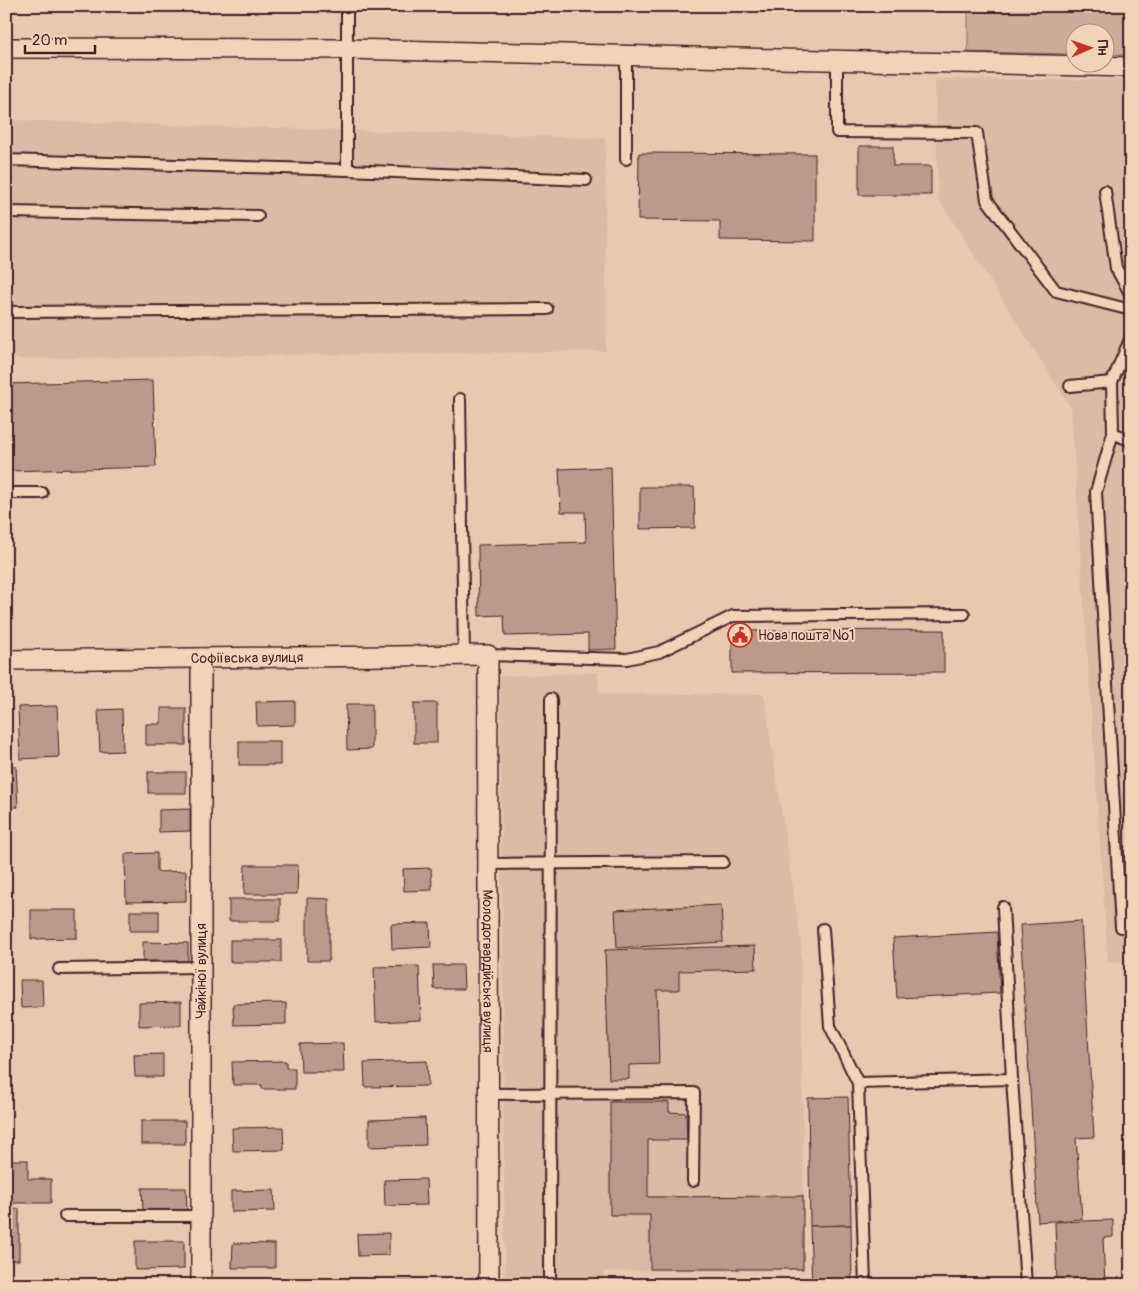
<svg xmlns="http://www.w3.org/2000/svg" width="1137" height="1291" font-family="Pangolin,sans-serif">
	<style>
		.built { fill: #dabba5 }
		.green { fill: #cdad99; stroke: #8c6662 }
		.building { fill: #bc9a8b; stroke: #4a1f2b }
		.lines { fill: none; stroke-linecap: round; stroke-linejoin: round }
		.lane-casing { stroke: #4a1f2b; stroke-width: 14 }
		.street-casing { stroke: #4a1f2b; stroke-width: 22 }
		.lane { stroke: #f1d4b8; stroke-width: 10 }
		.street { stroke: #f1d4b8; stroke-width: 19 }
		.labels { text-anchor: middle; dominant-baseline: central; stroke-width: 4; stroke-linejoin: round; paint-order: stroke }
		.poi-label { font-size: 14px; fill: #4a1f2b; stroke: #f1d4b8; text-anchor: start }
		.street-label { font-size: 14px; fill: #4a1f2b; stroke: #f1d4b8 }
	</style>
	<rect width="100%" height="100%" fill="#e7c9b0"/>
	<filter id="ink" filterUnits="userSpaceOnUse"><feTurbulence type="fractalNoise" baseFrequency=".02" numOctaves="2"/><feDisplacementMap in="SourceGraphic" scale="10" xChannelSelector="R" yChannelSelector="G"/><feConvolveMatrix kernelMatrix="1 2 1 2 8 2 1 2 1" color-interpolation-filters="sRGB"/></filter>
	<g filter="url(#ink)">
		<!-- built -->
		<g class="built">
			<polygon points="935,79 1131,80 1131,962 1108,963 1071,408 938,198"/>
			<polygon points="6,120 605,138 606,351 6,359"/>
			<polygon points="598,672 599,694 764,694 801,943 804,1270 604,1271 603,1285 505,1285 500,676"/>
		</g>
		<!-- green -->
		<polygon class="green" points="968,6 1131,6 1131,55 1105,54 1104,32 1074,32 1074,54 968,52"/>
		<!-- building -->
		<g class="building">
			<polygon points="462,6 905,6 905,11 462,8"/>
			<polygon points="859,146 893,146 893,166 931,166 931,195 859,195"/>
			<polygon points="639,153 815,154 815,241 720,240 720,221 638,220"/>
			<polygon points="153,380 156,467 6,471 6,384"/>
			<polygon points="611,467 616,649 588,650 588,634 505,636 504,615 479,616 478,545 586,542 585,512 561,512 559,469"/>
			<polygon points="640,487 694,487 695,528 640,529"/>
			<polygon points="944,630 944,672 732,673 732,631"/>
			<polygon points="295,701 295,725 257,726 256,702"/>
			<rect x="414" y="703" width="23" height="40"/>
			<polygon points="346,704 372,704 372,749 347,750"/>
			<polygon points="57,706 59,757 20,759 18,707"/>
			<polygon points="161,708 186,708 186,745 146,745 146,724 161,724"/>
			<polygon points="122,709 123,751 100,752 98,710"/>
			<rect x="239" y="741" width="41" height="24"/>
			<polygon points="6,766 16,766 18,807 6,807"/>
			<rect x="148" y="772" width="38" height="21"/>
			<polygon points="190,809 190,831 159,832 159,810"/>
			<polygon points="157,853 157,872 186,871 186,901 126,902 125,854"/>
			<polygon points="245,865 298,865 297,894 244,894"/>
			<polygon points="431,868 432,890 404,891 403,869"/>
			<polygon points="307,898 329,899 329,961 307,961"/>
			<rect x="229" y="899" width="51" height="22"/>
			<polygon points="721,905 723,942 617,948 615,910"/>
			<polygon points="31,910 77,910 77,938 31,939"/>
			<rect x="130" y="911" width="29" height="20"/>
			<polygon points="1081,921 1094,1137 1076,1138 1082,1219 1038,1222 1020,925"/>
			<polygon points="430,923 431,947 392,949 391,924"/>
			<polygon points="997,932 1000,993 897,998 893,938"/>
			<rect x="230" y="940" width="51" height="22"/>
			<polygon points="143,942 188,943 188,962 143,961"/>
			<polygon points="755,946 756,969 679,971 679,990 657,990 659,1064 629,1065 629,1079 609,1079 605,950"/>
			<polygon points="433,965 463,965 464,989 434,989"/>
			<polygon points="419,966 421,1020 376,1022 374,967"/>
			<polygon points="20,980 42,980 43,1007 21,1008"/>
			<polygon points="181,1002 181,1025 139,1026 139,1003"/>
			<polygon points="286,1003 286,1024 234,1025 233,1004"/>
			<polygon points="343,1043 344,1072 301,1072 300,1044"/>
			<polygon points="163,1054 163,1077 135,1077 134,1055"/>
			<polygon points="286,1061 286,1068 295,1068 295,1089 262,1089 262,1085 233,1085 232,1062"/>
			<polygon points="427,1061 428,1086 365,1087 364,1063"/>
			<polygon points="848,1097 851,1225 810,1226 808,1098"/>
			<polygon points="610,1102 669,1102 669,1112 686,1113 687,1140 648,1140 648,1197 803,1196 803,1269 650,1269 650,1215 610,1215"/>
			<polygon points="425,1118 426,1145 369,1147 369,1120"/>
			<rect x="141" y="1121" width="44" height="23"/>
			<polygon points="283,1127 284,1150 233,1151 232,1128"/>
			<polygon points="6,1160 28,1160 28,1179 51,1179 51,1203 6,1203"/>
			<polygon points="426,1179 427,1205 385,1206 384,1180"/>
			<polygon points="142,1188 186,1188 187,1211 143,1211"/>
			<polygon points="274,1190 275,1211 231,1212 231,1191"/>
			<rect x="6" y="1209" width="13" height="51"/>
			<polygon points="1113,1220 1113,1237 1103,1238 1105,1285 1057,1285 1055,1222"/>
			<polygon points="851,1225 852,1285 812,1285 810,1226"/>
			<polygon points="389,1233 389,1255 358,1256 357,1234"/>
			<polygon points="135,1241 184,1241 184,1269 135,1270"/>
			<polygon points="233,1243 275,1244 275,1268 232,1268"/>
			<rect x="274" y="1279" width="63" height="6"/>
			<rect x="609" y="1279" width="49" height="6"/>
			<rect x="394" y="1281" width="26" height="4"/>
		</g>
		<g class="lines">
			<!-- lane casing -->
			<g class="lane-casing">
				<g id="lane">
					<polyline points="347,6 347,170"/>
					<polyline points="626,55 626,159"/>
					<polyline points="837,60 837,132 977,133 987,200 1056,291 1131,310"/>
					<polyline points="6,160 347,170 586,180"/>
					<polyline points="1105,191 1116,268 1131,295"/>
					<polyline points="6,212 258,216"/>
					<polyline points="6,312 547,309"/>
					<polyline points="1070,386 1112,382"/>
					<polyline points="460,399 464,655"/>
					<polyline points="1113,433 1131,441"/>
					<polyline points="6,493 42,493"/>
					<polyline points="488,655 627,659 659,652 733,616 964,614"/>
					<polyline points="487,864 723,862"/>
					<polyline points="1003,907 1012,1079"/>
					<polyline points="1121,927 1096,492 1113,433 1112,382 1131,337"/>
					<polyline points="823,929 830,1026 858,1083"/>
					<polyline points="59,969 201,967"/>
					<polyline points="489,1094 694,1093 693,1181"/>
					<polyline points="65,1216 201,1216"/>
					<polyline points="550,1285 551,699"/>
					<polyline points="865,1285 858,1083 1012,1079 1026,1285"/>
				</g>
			</g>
			<!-- street casing -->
			<g class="street-casing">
				<g id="street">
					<polyline points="6,48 346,49 1131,67"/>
					<path id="s1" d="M6 660 488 655C487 865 489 1075 489 1285"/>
					<polyline points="201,1285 201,658"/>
				</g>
			</g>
			<!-- lane -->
			<use href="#lane" class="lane"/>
			<!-- street -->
			<use href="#street" class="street"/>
		</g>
	</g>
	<!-- icons -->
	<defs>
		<g id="civic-ring" transform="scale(1.25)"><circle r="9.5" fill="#f1d4b8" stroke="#c8321e" stroke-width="1.5"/><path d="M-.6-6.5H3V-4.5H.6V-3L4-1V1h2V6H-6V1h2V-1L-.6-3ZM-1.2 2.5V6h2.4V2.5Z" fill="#c8321e"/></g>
	</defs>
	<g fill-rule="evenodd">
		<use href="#civic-ring" x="740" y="635"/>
	</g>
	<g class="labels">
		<!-- poi labels -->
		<g class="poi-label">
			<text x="758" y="635">Нова пошта №1</text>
		</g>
		<!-- street labels -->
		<g class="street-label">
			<text stroke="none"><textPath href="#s1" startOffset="241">Софіївська вулиця</textPath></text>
			<text stroke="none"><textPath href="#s1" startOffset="798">Молодогвардійська вулиця</textPath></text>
			<text transform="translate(201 971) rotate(-90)">Чайкіної вулиця</text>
		</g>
	</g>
	<!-- margin -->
	<rect width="1137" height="1291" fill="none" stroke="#f1d4b8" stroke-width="25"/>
	<rect x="12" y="12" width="1112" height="1266" fill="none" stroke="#4a1f2b" stroke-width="2" filter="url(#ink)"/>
	<!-- north arrow -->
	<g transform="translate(1090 48) rotate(88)"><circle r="24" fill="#f1d4b8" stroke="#ae8c80"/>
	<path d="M0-4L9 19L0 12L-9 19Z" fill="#c8321e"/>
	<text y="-8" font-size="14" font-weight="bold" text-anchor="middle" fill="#4a1f2b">Пн</text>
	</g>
	<!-- scale -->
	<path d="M25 45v8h70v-8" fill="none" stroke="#4a1f2b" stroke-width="2.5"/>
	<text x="32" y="45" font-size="15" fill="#4a1f2b" stroke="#f1d4b8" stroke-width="4" paint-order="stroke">20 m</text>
</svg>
